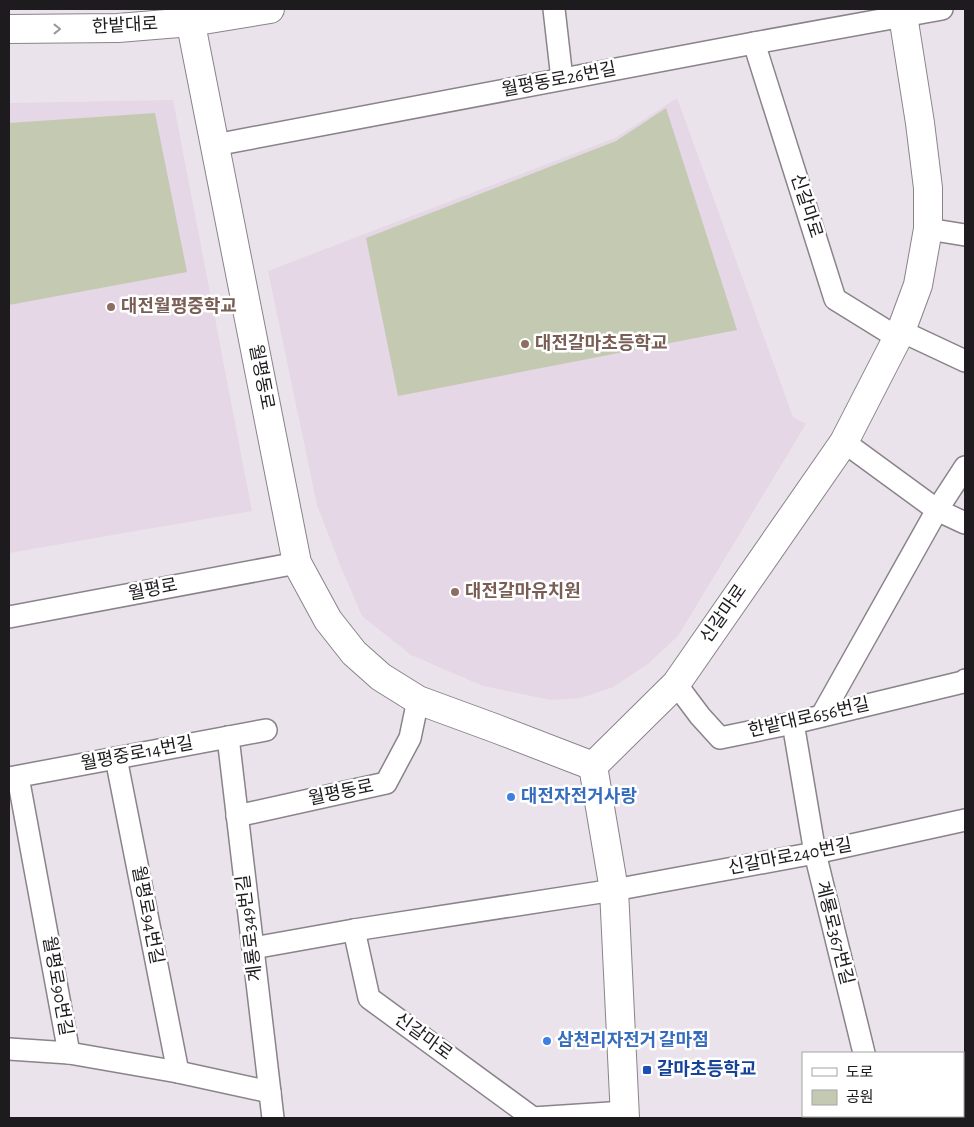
<svg xmlns="http://www.w3.org/2000/svg" width="974" height="1127" font-family="'Alegreya Sans','Noto Sans KR',sans-serif">
	<style>
		.built { fill: #e5d7e5 }
		.green { fill: #c3cab1 }
		.lines { fill: none; stroke-linecap: round; stroke-linejoin: round }
		.street-casing { stroke: #8a838a; stroke-width: 24 }
		.secondary-casing { stroke: #8a838a; stroke-width: 30 }
		.primary-casing { stroke: #8a838a; stroke-width: 30 }
		.street { stroke: #fff; stroke-width: 21 }
		.secondary { stroke: #fff; stroke-width: 28 }
		.primary { stroke: #fff; stroke-width: 28 }
		.oneway { stroke: #9a989a }
		.education-dot { fill: #8d6e63; stroke: #fff; stroke-width: 2 }
		.shop-dot { fill: #3f7fe0; stroke: #fff; stroke-width: 2 }
		.transit-dot { fill: #1a4fb4; stroke: #fff; stroke-width: 2 }
		.labels { text-anchor: middle; dominant-baseline: central; stroke-width: 5; stroke-linejoin: round; paint-order: stroke }
		.street-label { font-size: 18px; fill: #1e1b1e; stroke: #fff }
		.education-label { font-size: 18px; font-weight: bold; fill: #785e54; stroke: #fff; text-anchor: start }
		.shop-label { font-size: 18px; font-weight: bold; fill: #366cbe; stroke: #fff; text-anchor: start }
		.transit-label { font-size: 18px; font-weight: bold; fill: #164399; stroke: #fff; text-anchor: start }
	</style>
	<rect width="100%" height="100%" fill="#ebe3eb"/>
	<!-- built -->
	<g class="built">
		<polygon points="677,98 793,417 806,424 678,636 648,664 613,687 581,698 551,700 483,686 411,655 362,616 340,565 317,505 268,271 615,138"/>
		<polygon points="173,100 252,511 9,553 9,103"/>
	</g>
	<!-- green -->
	<g class="green">
		<polygon points="666,108 737,330 398,396 366,238 616,141"/>
		<polygon points="155,113 187,272 9,305 9,123"/>
	</g>
	<g class="lines">
		<!-- street casing -->
		<g class="street-casing">
			<g id="street">
				<polyline points="554,9 562,79"/>
				<polyline points="754,43 835,299 898,338"/>
				<polyline points="215,145 754,43 942,9"/>
				<polyline points="928,229 965,235"/>
				<polyline points="901,331 965,361"/>
				<polyline points="844,442 937,510 965,523"/>
				<polyline points="9,617 297,563"/>
				<polyline points="676,684 700,716 720,738 793,723 963,682 965,680"/>
				<polyline points="822,715 937,510 965,467"/>
				<polyline points="793,723 815,853 864,1053"/>
				<polyline points="228,737 273,1118"/>
				<polyline points="116,758 178,1072"/>
				<polyline points="18,777 69,1053"/>
				<polyline points="9,778 266,730"/>
				<polyline points="237,816 386,783 410,738 418,700"/>
				<polyline points="354,930 369,998 533,1118"/>
				<polyline points="253,948 354,930 614,890 815,853 965,820"/>
				<polyline points="9,1049 69,1053 178,1072 270,1092"/>
				<polyline points="879,1116 880,1118"/>
				<polyline points="533,1118 625,1112"/>
			</g>
		</g>
		<!-- secondary casing -->
		<g class="secondary-casing">
			<g id="secondary">
				<polyline points="188,9 297,563 328,620 354,653 381,677 418,700 497,729 593,766"/>
				<polyline points="593,766 676,684 844,442 901,331 918,285 928,229 928,188 920,123 902,9"/>
				<polyline points="593,766 614,890 625,1118"/>
			</g>
		</g>
		<!-- primary casing -->
		<g class="primary-casing">
			<polyline id="primary" points="9,29 118,28 191,22 270,9"/>
		</g>
		<!-- street -->
		<use href="#street" class="street"/>
		<!-- secondary -->
		<use href="#secondary" class="secondary"/>
		<!-- primary -->
		<use href="#primary" class="primary"/>
	</g>
	<!-- one-way arrows -->
	<defs><path id="oneway-chevron" d="M-2-3.5L2.5 0L-2 3.5" fill="none" stroke-width="1.6" stroke-linecap="round" stroke-linejoin="round" transform="scale(1.25)"/></defs>
	<use class="oneway" href="#oneway-chevron" transform="translate(57 29)"/>
	<!-- markers -->
	<g class="education-dot">
		<circle cx="111" cy="307" r="5"/>
		<circle cx="525" cy="344" r="5"/>
		<circle cx="455" cy="592" r="5"/>
	</g>
	<g class="shop-dot">
		<circle cx="511" cy="797" r="5"/>
		<circle cx="547" cy="1041" r="5"/>
	</g>
	<rect class="transit-dot" x="642" y="1065" width="10" height="10" rx="2.5"/>
	<g class="labels">
		<!-- street labels -->
		<g class="street-label">
			<text transform="translate(125 26) rotate(-3)">한밭대로</text>
			<text transform="translate(559 80) rotate(-11)">월평동로26번길</text>
			<text transform="translate(806 206) rotate(72)">신갈마로</text>
			<text transform="translate(261 377) rotate(79)">월평동로</text>
			<text transform="translate(153 590) rotate(-11)">월평로</text>
			<text transform="translate(724 614) rotate(-55)">신갈마로</text>
			<text transform="translate(809 718) rotate(-13)">한밭대로656번길</text>
			<text transform="translate(137 754) rotate(-11)">월평중로14번길</text>
			<text transform="translate(341 793) rotate(-12)">월평동로</text>
			<text transform="translate(790 857) rotate(-11)">신갈마로240번길</text>
			<text transform="translate(147 915) rotate(79)">월평로94번길</text>
			<text transform="translate(250 928) rotate(-97)">계룡로349번길</text>
			<text transform="translate(834 933) rotate(76)">계룡로367번길</text>
			<text transform="translate(57 986) rotate(80)">월평로90번길</text>
			<text transform="translate(423 1037) rotate(36)">신갈마로</text>
		</g>
		<!-- education labels -->
		<g class="education-label">
			<text x="121" y="307">대전월평중학교</text>
			<text x="535" y="344">대전갈마초등학교</text>
			<text x="465" y="592">대전갈마유치원</text>
		</g>
		<!-- shop labels -->
		<g class="shop-label">
			<text x="521" y="797">대전자전거사랑</text>
			<text x="557" y="1041">삼천리자전거 갈마점</text>
		</g>
		<!-- transit labels -->
		<g class="transit-label">
			<text x="657" y="1070">갈마초등학교</text>
		</g>
	</g>
	<!-- border -->
	<rect width="974" height="1127" fill="none" stroke="#1e1b1e" stroke-width="20"/>
	<!-- legend -->
	<rect x="802" y="1052" width="162" height="65" fill="#ffffff" stroke="#a5a4a5"/>
	<rect x="812" y="1068" width="25" height="8" fill="#ffffff" stroke="#a5a4a5"/>
	<text x="846" y="1077" font-size="15" fill="#1e1b1e">도로</text>
	<rect x="812" y="1090" width="25" height="15" fill="#c3cab1" stroke="#a5a4a5"/>
	<text x="846" y="1102" font-size="15" fill="#1e1b1e">공원</text>
</svg>
